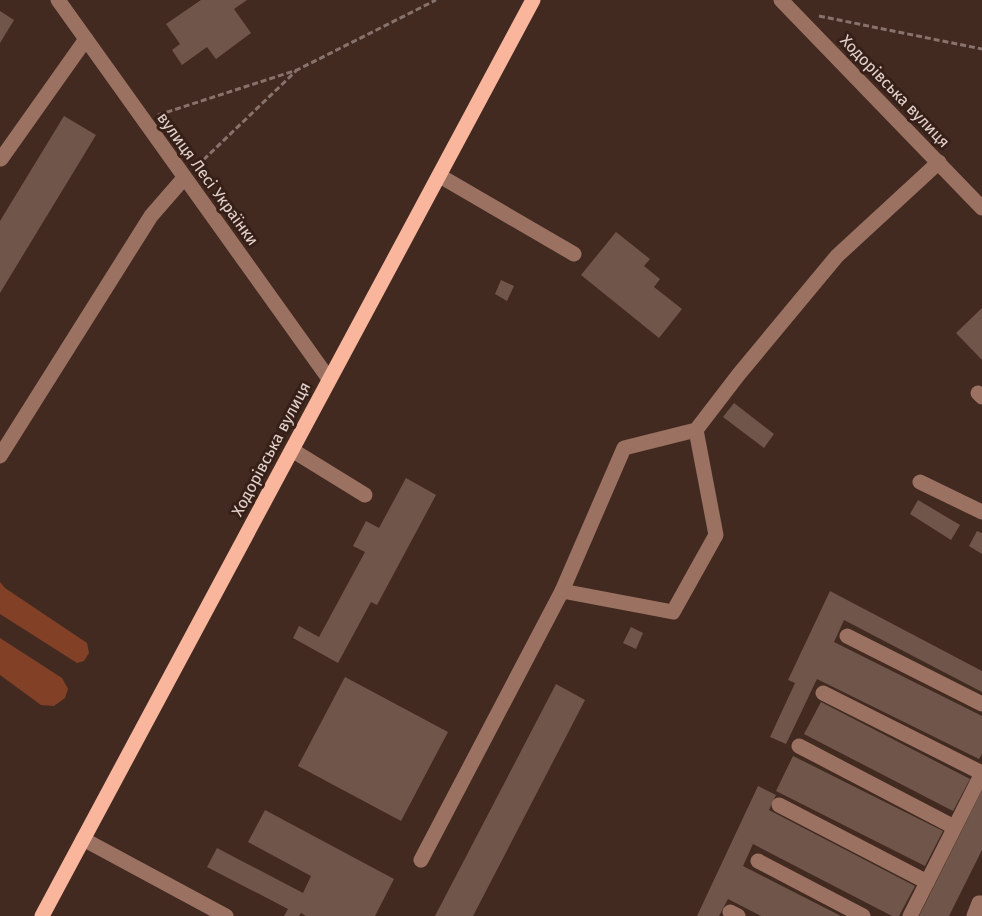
<svg xmlns="http://www.w3.org/2000/svg" width="982" height="916" font-family="'Fira Sans',sans-serif">
	<style>
		.green { fill: #824027 }
		.building { fill: #70554b }
		.lines { fill: none; stroke-linecap: round; stroke-linejoin: round }
		.path { stroke: #88736c; stroke-width: 3; stroke-dasharray: 6 3; stroke-linecap: butt }
		.minor { stroke: #9b7162; stroke-width: 15 }
		.major { stroke: #fab69d; stroke-width: 15 }
		.labels { text-anchor: middle; dominant-baseline: central; stroke-width: 6; stroke-linejoin: round; paint-order: stroke }
		.street-label { font-size: 16px; fill: #e4d3cd; stroke: #372017 }
	</style>
	<rect width="100%" height="100%" fill="#422a21"/>
	<!-- green -->
	<g class="green">
		<polygon points="0,582 5,588 87,643 89,653 84,661 77,663 0,614"/>
		<polygon points="0,638 62,678 68,689 65,698 54,706 41,705 0,675"/>
	</g>
	<!-- building -->
	<g class="building">
		<polygon points="201,0 247,0 234,9 251,33 216,59 207,47 182,65 172,50 180,44 166,24"/>
		<polygon points="0,11 14,20 0,43"/>
		<polygon points="64,116 96,135 0,293 0,221"/>
		<polygon points="616,232 650,259 644,266 660,279 654,287 682,309 659,338 581,275"/>
		<polygon points="501,280 514,286 507,301 495,294"/>
		<polygon points="982,308 982,360 956,333"/>
		<polygon points="734,403 774,434 764,448 723,417"/>
		<polygon points="406,478 436,495 377,605 371,602 338,663 293,638 299,626 319,637 365,552 353,546 366,521 379,528"/>
		<polygon points="918,500 960,525 951,540 910,514"/>
		<polygon points="977,531 982,533 982,554 969,546"/>
		<polygon points="830,591 982,671 982,692 844,620 834,642 982,716 982,754 979,759 817,679 786,744 770,737 795,683 788,680"/>
		<polygon points="631,627 643,633 636,649 623,643"/>
		<polygon points="345,677 448,732 401,821 298,766"/>
		<polygon points="556,684 585,700 473,916 435,916"/>
		<polygon points="821,702 970,779 953,811 804,734"/>
		<polygon points="793,756 943,831 925,866 776,791"/>
		<polygon points="758,786 776,795 769,810 915,886 899,916 892,916 753,844 743,866 841,916 761,916 728,899 719,916 697,916"/>
		<polygon points="982,790 982,850 949,916 919,916"/>
		<polygon points="265,810 394,879 375,916 306,916 301,913 299,916 284,916 288,909 207,867 217,848 303,893 311,876 248,842"/>
	</g>
	<g class="lines">
		<!-- path -->
		<g class="path">
			<polyline points="819,16 982,49"/>
			<polyline points="158,115 297,70 436,0"/>
			<polyline points="197,166 296,71"/>
		</g>
		<!-- minor -->
		<g class="minor">
			<polyline points="58,0 329,379"/>
			<polyline points="781,0 982,208"/>
			<polyline points="1,159 86,39"/>
			<polyline points="440,176 574,254"/>
			<polyline points="978,393 982,397"/>
			<polyline points="292,450 365,495"/>
			<polyline points="0,456 151,216 184,178"/>
			<polyline points="920,482 982,512"/>
			<polyline points="562,591 673,612 716,535 696,430"/>
			<polyline points="847,636 982,704"/>
			<polyline points="823,693 982,773"/>
			<polyline points="799,746 954,827"/>
			<polyline points="779,805 927,882"/>
			<polyline points="83,839 226,916"/>
			<polyline points="421,860 562,591 624,448 696,430 739,374 837,256 939,162"/>
			<polyline points="758,861 863,916"/>
			<polyline points="730,912 738,916"/>
			<polyline points="910,916 982,773"/>
			<polyline points="974,916 979,903 982,903"/>
		</g>
		<!-- major -->
		<polyline class="major" points="42,916 533,0"/>
	</g>
	<g class="labels">
		<!-- street labels -->
		<g class="street-label">
			<text transform="translate(895 91) rotate(46)">Ходорівська вулиця</text>
			<text transform="translate(208 179) rotate(54)">вулиця Лесі Українки</text>
			<text transform="translate(271 449) rotate(-62)">Ходорівська вулиця</text>
		</g>
	</g>
</svg>
